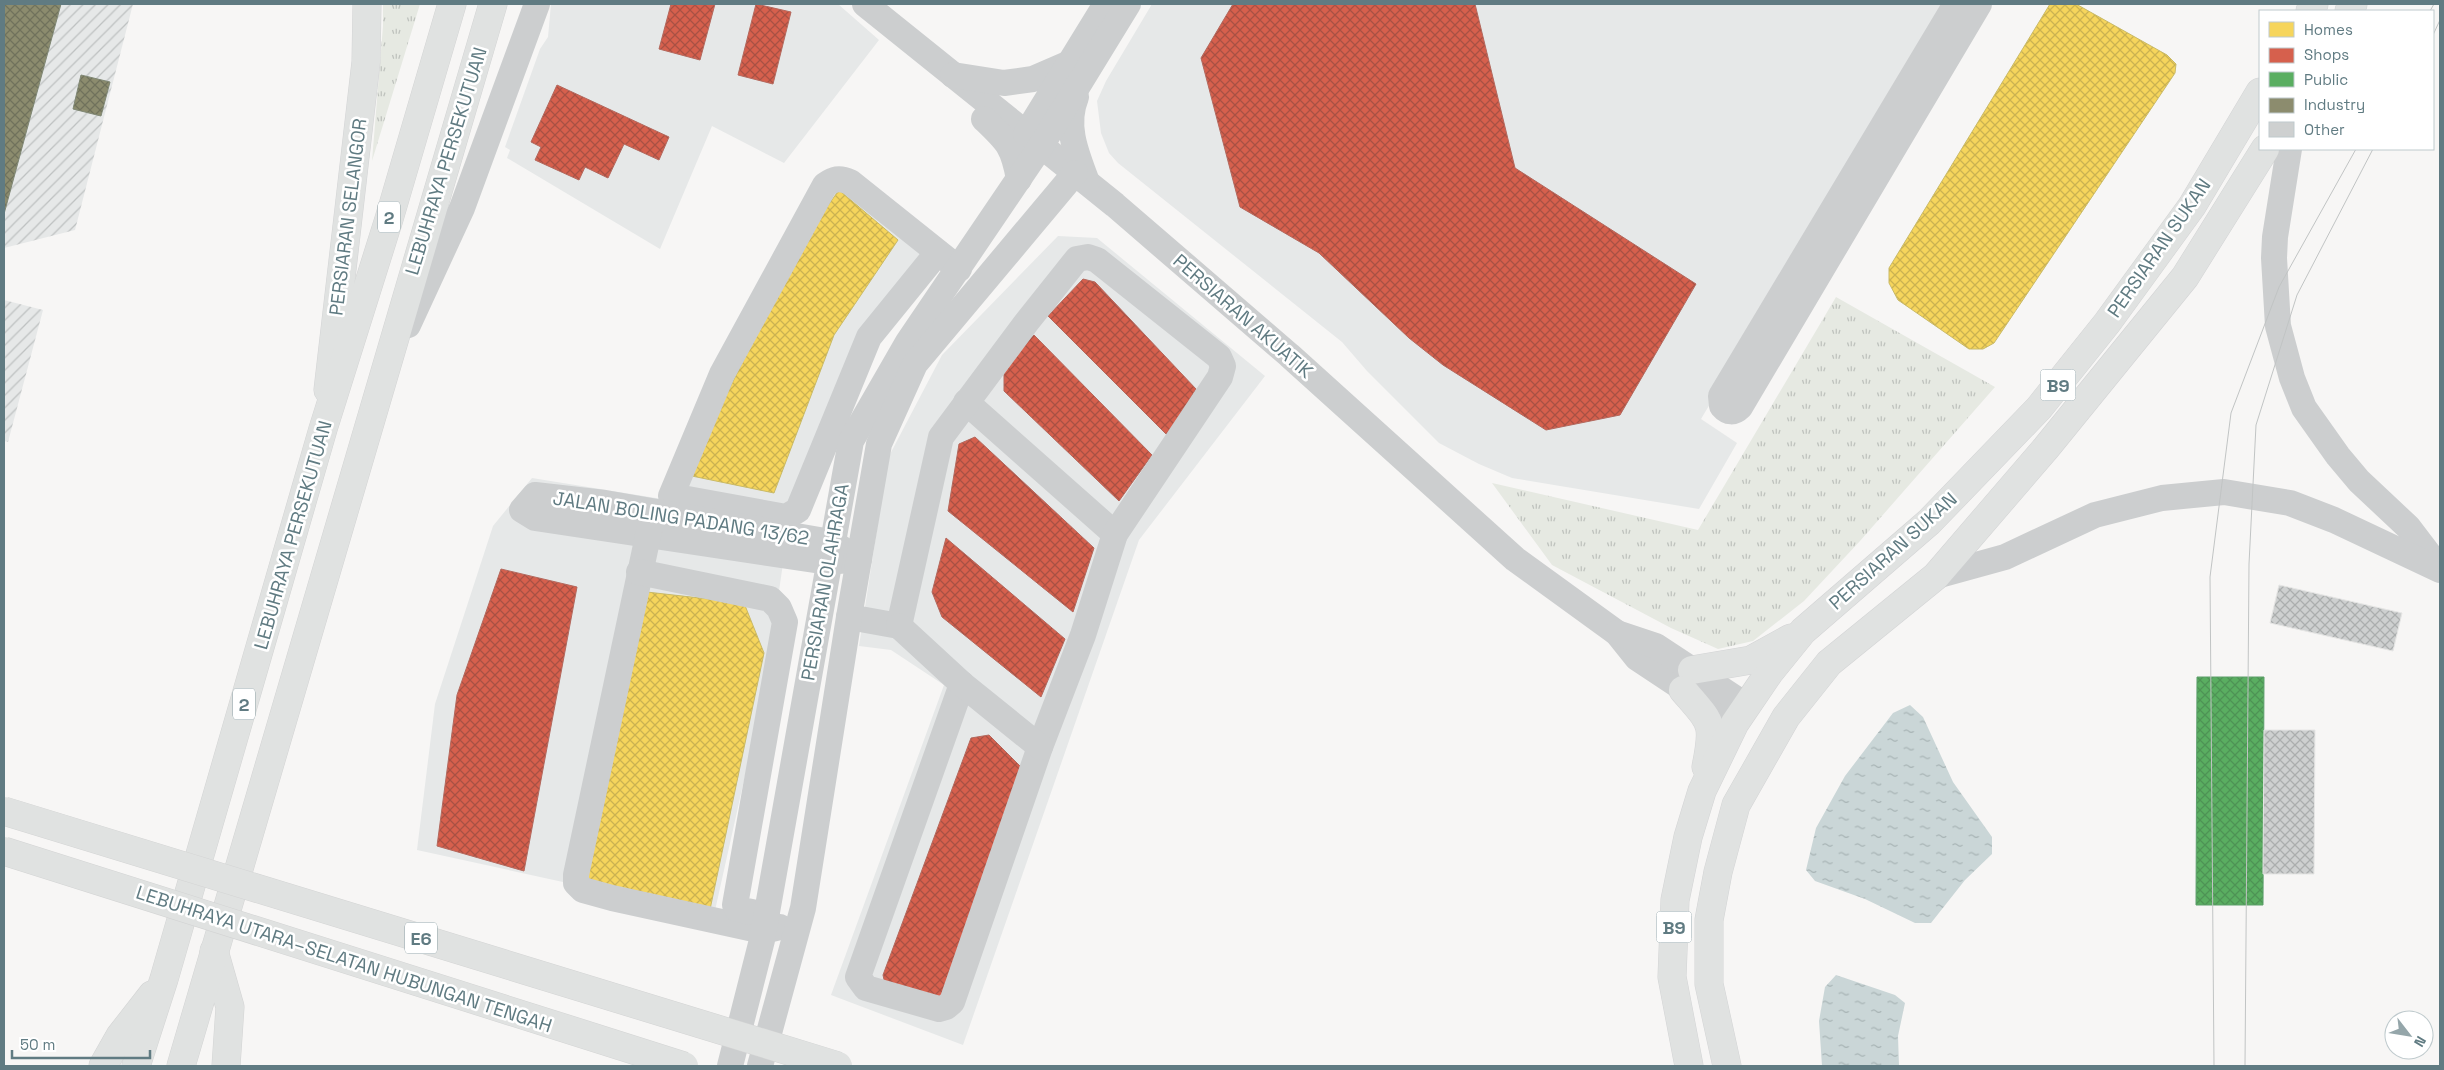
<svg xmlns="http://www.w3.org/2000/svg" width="2444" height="1070" font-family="'Space Grotesk',sans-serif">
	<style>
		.built { fill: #e6e8e8 }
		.industrial { fill: url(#industrial-furrows) }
		.grass { fill: url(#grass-tufts) }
		.water { fill: url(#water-ripples) }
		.homes { fill: url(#homes-cross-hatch); stroke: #c9ba67 }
		.shops { fill: url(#shops-cross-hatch); stroke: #b3685d }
		.public { fill: url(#public-cross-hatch); stroke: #5c9f6b }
		.industry { fill: url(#industry-cross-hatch); stroke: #7f8774 }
		.building { fill: url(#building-cross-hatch); stroke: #e6e6e5 }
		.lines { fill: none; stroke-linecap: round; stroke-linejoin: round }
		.major-casing { stroke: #d3d4d5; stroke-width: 29 }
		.highway-casing { stroke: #d3d4d4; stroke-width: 29 }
		.minor { stroke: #cccecf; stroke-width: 26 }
		.major { stroke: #e0e2e1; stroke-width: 28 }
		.highway { stroke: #e0e2e1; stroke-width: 28 }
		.tram { stroke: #c1c4c4; stroke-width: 1 }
		.highway-bridge-casing { stroke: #d3d4d4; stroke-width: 29; stroke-linecap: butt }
		.highway-bridge { stroke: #e0e2e1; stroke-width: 28 }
		.labels { text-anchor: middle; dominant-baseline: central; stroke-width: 5; stroke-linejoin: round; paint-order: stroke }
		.shield { fill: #fff; stroke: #90a3a8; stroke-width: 1 }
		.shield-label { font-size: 18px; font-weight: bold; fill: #607b82 }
		.street-label { font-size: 19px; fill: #607b82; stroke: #fff }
	</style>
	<defs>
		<pattern id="industrial-furrows" width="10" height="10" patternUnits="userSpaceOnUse" patternTransform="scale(1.25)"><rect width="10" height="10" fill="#e6e8e8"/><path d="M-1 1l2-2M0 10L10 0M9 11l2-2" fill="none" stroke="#bec1c1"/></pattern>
		<pattern id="grass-tufts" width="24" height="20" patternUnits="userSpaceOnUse" patternTransform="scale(1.25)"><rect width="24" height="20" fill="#e6e9e2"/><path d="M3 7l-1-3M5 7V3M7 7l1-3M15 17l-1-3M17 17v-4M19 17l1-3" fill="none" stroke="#bec2bd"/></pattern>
		<pattern id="water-ripples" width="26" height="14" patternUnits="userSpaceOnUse" patternTransform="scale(1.25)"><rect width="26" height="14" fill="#cad6d7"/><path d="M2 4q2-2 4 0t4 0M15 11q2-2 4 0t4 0" fill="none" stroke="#a7b3b4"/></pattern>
		<pattern id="homes-cross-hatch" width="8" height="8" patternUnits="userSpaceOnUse" patternTransform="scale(1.25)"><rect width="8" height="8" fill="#f6d55c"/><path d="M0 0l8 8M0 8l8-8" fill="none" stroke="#cbb251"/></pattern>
		<pattern id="shops-cross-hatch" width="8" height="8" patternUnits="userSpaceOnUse" patternTransform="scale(1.25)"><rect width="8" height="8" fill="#d6604d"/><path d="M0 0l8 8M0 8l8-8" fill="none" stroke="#a85144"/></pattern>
		<pattern id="public-cross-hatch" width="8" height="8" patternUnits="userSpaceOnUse" patternTransform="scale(1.25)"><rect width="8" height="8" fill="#5aae61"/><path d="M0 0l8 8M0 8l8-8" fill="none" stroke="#4e9355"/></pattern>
		<pattern id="industry-cross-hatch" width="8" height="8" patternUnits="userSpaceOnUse" patternTransform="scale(1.25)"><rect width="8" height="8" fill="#8c8c6e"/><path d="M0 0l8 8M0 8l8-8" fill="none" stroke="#70725c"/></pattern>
		<pattern id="building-cross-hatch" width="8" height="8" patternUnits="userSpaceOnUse" patternTransform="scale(1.25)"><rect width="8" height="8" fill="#ced0d0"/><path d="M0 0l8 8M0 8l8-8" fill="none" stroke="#abaeae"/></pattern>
	</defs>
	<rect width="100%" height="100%" fill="#f7f6f5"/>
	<!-- built -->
	<g class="built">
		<polygon points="551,4 838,4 879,40 784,163 712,126 660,249 507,158 510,150 505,147 540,49 548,37"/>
		<polygon points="1152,4 1949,4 1701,419 1737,443 1699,509 1512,478 1479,464 1439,443 1367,371 1342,342 1118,163 1109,153 1101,133 1097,101 1106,81"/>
		<polygon points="825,174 924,252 792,501 766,681 714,915 417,850 435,704 493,526 532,478 662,499"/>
		<polygon points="1058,236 1097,238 1265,376 1139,540 963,1045 831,995 944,685 891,650 859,646 888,458 942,355"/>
	</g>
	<!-- industrial -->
	<g class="industrial">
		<polygon points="4,4 133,4 75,230 4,248"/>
		<polygon points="4,300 43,310 8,442 4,441"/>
	</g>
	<!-- grass -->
	<g class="grass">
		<polygon points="383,4 420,4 372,161 383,26"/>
		<polygon points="1836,297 1995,387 1860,541 1804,601 1753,641 1718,649 1671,628 1552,565 1492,483 1698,530"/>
	</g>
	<!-- water -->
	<g class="water">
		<polygon points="1910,705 1923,717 1953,782 1992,837 1992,854 1965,880 1931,923 1915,923 1865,899 1815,881 1806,870 1816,828 1845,776 1893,713"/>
		<polygon points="1836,975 1895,995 1905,1003 1898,1036 1899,1066 1822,1066 1819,1021 1825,987"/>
	</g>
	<!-- homes -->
	<g class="homes">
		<polygon points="2050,4 2076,4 2167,55 2176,64 2175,73 1994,343 1983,349 1969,349 1898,300 1889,283 1889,268"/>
		<polygon points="839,190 898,240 834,335 774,493 687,475 800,245"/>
		<polygon points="638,591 744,603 764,653 708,919 581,883"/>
	</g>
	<!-- shops -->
	<g class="shops">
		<polygon points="671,4 715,4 700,60 659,49"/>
		<polygon points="756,4 791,12 773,84 738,75"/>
		<polygon points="1233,4 1475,4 1515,168 1696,284 1620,415 1546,430 1443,365 1409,338 1319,253 1240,207 1201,58"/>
		<polygon points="557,85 669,137 659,160 624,144 608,178 585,167 579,180 535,160 541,147 531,142"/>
		<polygon points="1083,279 1095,282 1196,389 1167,435 1048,316"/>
		<polygon points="1034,335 1152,455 1119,501 1004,391 1004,364"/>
		<polygon points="975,437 1094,548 1073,612 948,511 959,444"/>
		<polygon points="946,538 1065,639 1041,697 942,617 932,592"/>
		<polygon points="501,569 577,587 524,871 437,846 457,695"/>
		<polygon points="989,735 1023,769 940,1001 885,984 883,975 971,738"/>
	</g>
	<!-- public -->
	<polygon class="public" points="2197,677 2264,677 2263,905 2196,905"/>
	<!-- industry -->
	<g class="industry">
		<polygon points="4,4 61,4 4,214"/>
		<polygon points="81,75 110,82 101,116 73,109"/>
	</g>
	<!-- building -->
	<g class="building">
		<polygon points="2279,585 2402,613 2393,651 2270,623"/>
		<polygon points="2264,730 2315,730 2314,874 2263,874"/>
	</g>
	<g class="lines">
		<!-- major casing -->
		<g class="major-casing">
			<g id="major">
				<polyline points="2310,11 2314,4"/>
				<polyline points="2349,11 2353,4"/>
				<polyline points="328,390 366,62 367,4"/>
				<polyline points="1692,670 1751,660 1791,638"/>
				<path d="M1683 690C1712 724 1715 722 1706 767"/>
				<polyline points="1689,1066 1672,977 1675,900 1688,837 1702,791 1735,723 1769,673 1803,631 1929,522 2039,408 2107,323 2192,206 2260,92"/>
				<polyline points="1727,1066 1709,984 1709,920 1718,872 1736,805 1786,717 1829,663 1936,576 2046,448 2185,277 2265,149"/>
			</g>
		</g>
		<!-- highway casing -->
		<g class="highway-casing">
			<g id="highway">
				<polyline points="214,951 230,1007 226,1066"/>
				<polyline points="103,1066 120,1036 152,995"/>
				<polyline points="136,1066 164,979 323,429 389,219 452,4"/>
				<polyline points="181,1066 493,4"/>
			</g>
		</g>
		<!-- minor -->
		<g class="minor">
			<polyline points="865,4 1115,205 1289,355 1515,559 1617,633 1637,658 1735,723"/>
			<path d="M1956 4 1721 396 1722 406C1728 413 1734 413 1740 407L1979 4"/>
			<polyline points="953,75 1004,83 1033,79 1070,63"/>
			<path d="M1076 97C1064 126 1077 155 1087 182"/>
			<path d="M984 119C1008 142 1013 146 1019 179"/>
			<polyline points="1026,134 1106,4"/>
			<polyline points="2289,149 2275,237 2274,258 2278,326 2292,378 2304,408 2338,456 2359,481 2408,527 2437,565"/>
			<path d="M938 252 869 337 798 510 786 517 671 496 722 374 825 185C834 179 839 177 850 182L959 269"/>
			<polyline points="408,325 462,208 537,4"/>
			<polyline points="966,402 1115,534"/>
			<polygon points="535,495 605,503 831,542 859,559 828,562 535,518 522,510"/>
			<polyline points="652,517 576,875 576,883 583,890 612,898 763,931 780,927"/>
			<polyline points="639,572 770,599 779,608 785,622 735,905 737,909 767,915"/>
			<polyline points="1936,576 2005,557 2095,515 2162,498 2224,492 2290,503 2334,520 2440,570"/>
			<polyline points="849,617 899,626"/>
			<polyline points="899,626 941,437 1026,323 1077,259 1088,257 1097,260 1219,357 1223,366 1220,377 1115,534 1083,635 1040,747 952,1002 946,1007 939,1009 866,988 858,977 962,684"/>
			<polyline points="899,626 962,684 1040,747"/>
			<polyline points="1617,633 1656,646 1747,706"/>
			<polyline points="730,1066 762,940 851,441 908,342 1041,146 1128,4"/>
			<polyline points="760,1066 803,908 849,617 879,444 915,364 1075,173"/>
		</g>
		<!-- major -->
		<use href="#major" class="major"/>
		<!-- highway -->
		<use href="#highway" class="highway"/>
		<!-- tram -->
		<g class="tram">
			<polyline points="2430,11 2434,4"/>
			<polyline points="2433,35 2440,20"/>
			<polyline points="2214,1066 2210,577 2231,413 2279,287 2356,149"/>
			<polyline points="2245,1066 2249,564 2256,425 2297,295 2373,149"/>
		</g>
		<!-- highway-bridge casing -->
		<g class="highway-bridge-casing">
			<g id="highway-bridge">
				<polyline points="4,811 838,1066"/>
				<polyline points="4,851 684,1066"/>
			</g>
		</g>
		<!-- highway-bridge -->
		<use href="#highway-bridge" class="highway-bridge"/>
	</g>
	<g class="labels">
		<!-- shield labels -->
		<g class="shield">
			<rect x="378" y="201.5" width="22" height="31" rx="4"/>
			<rect x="2040.5" y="369.5" width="35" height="31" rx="4"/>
			<rect x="233" y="688.5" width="22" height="31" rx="4"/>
			<rect x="1656.5" y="911.5" width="35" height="31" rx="4"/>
			<rect x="405" y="922.5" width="32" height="31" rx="4"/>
		</g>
		<g class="shield-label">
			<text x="389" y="217">2</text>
			<text x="2058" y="385">B9</text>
			<text x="244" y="704">2</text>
			<text x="1674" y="927">B9</text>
			<text x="421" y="938">E6</text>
		</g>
		<!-- street labels -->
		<g class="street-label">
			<text transform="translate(446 161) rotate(-73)">LEBUHRAYA PERSEKUTUAN</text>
			<text transform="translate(348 217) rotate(-83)">PERSIARAN SELANGOR</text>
			<text transform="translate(2159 248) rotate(-55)">PERSIARAN SUKAN</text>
			<text transform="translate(1243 316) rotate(41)">PERSIARAN AKUATIK</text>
			<text transform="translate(681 518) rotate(9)">JALAN BOLING PADANG 13/62</text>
			<text transform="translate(293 535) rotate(-74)">LEBUHRAYA PERSEKUTUAN</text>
			<text transform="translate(1893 551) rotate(-42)">PERSIARAN SUKAN</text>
			<text transform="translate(825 582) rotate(-80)">PERSIARAN OLAHRAGA</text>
			<text transform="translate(344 959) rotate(18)">LEBUHRAYA UTARA–SELATAN HUBUNGAN TENGAH</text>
		</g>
	</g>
	<!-- border -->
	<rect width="2444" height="1070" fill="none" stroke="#607b82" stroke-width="10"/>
	<!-- legend -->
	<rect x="2259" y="10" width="175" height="140" fill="#ffffff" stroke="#bfcacd"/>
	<rect x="2269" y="22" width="25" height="15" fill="#f6d55c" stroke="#bfcacd"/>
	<text x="2304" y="35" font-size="15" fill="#607b82">Homes</text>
	<rect x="2269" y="48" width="25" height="15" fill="#d6604d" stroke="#bfcacd"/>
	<text x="2304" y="60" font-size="15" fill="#607b82">Shops</text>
	<rect x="2269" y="72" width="25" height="15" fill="#5aae61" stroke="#bfcacd"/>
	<text x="2304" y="85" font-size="15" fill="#607b82">Public</text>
	<rect x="2269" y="98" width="25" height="15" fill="#8c8c6e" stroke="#bfcacd"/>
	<text x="2304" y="110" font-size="15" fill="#607b82">Industry</text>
	<rect x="2269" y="122" width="25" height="15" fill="#ced0d0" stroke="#bfcacd"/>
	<text x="2304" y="135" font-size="15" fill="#607b82">Other</text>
	<!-- north arrow -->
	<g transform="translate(2409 1035) rotate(121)"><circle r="24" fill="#ffffff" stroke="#bfcacd"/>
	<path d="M0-4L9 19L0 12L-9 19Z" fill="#95a6aa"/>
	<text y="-8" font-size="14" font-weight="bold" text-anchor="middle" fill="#607b82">N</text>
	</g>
	<!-- scale -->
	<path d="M12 1050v8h138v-8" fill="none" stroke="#607b82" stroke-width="2.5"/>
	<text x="20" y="1050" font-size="15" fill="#607b82" stroke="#ffffff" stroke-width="4" paint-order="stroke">50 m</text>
</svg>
